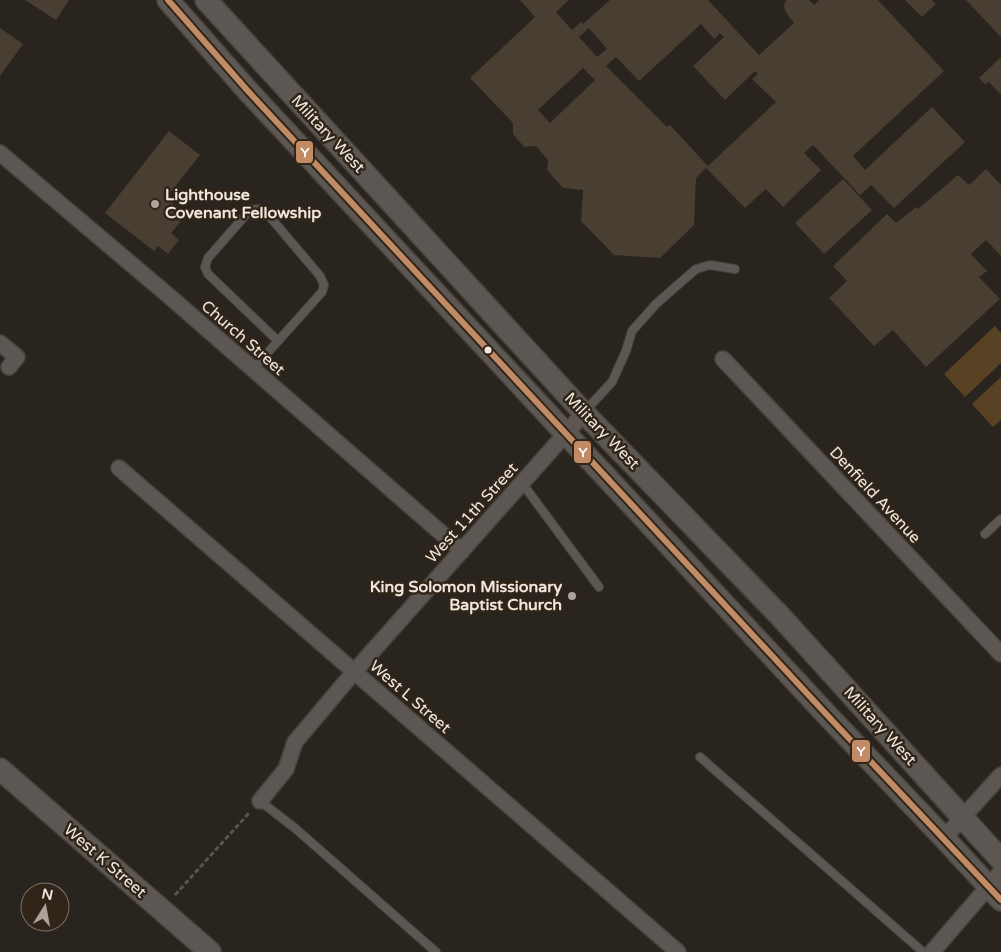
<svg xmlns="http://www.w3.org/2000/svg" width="1001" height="952" font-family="'Varela Round',sans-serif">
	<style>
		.green { fill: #594224 }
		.building { fill: #483e31; fill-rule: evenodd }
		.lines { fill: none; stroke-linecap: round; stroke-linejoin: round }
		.lane-casing { stroke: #46423c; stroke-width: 10 }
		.street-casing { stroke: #46423c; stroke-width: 18 }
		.secondary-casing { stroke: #46423c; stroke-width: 24 }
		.path { stroke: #58544f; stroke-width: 3; stroke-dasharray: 5 2.5; stroke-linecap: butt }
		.lane { stroke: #5c5752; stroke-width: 8 }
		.street { stroke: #5c5752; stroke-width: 15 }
		.secondary { stroke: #5c5752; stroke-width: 21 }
		.bus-1-casing { stroke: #302518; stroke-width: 10 }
		.bus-1 { stroke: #c18c65; stroke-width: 6 }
		.poi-dot { fill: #aba39c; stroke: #302518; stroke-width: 2 }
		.bus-dot { fill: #f0e8e0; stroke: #302518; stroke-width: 2 }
		.labels { text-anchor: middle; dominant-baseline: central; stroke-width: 5; stroke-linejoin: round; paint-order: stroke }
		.street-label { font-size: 16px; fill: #f0e8e0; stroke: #302518 }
		.poi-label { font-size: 16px; font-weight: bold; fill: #f0e8e0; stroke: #302518; text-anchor: start }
		.line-badge { stroke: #302518; stroke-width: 2 }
		.badge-label { font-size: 14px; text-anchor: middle; font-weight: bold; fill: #fff }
	</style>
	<rect width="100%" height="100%" fill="#2a241e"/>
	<!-- green -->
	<g class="green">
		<polygon points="995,326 1001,333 1001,363 965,397 944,374"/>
		<polygon points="1001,377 1001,420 993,427 972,404"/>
	</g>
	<!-- building -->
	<g class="building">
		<polygon points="25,0 69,0 56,20"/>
		<path d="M520 0H569L556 12 572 30 581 22 583 24 610 0H708L759 55 794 23 785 11 784 5 786 0H809L814 5 819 0H878L944 71 853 156 865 170 932 107 965 142 894 208 871 185 860 195 813 145 804 153 821 170 783 207 766 189 745 208 706 168 696 178 694 225 660 258 614 255 581 221 583 190 563 188 547 170 548 160 536 146 524 147 513 134V123L470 78 535 17ZM701 24 714 39 720 33 724 37 693 66 725 100 755 71 758 74 752 79 776 102 708 166 670 125 667 127 606 66 616 57 639 81ZM589 28 607 49 597 57 579 37ZM583 68 595 80 550 123 538 110Z"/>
		<polygon points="905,0 932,0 936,4 922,17"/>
		<polygon points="966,0 1001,0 1001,37"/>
		<polygon points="0,28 23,44 0,76"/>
		<polygon points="1001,57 1001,95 989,82 985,84 979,78"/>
		<polygon points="169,131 200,155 166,198 187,214 171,233 179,240 168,254 158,246 154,251 105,213"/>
		<polygon points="986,169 1001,185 1001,256 986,240 971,254 987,271 979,277 1000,299 926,367 893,330 874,346 829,298 847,281 833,266 887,214 896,223 916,207 918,209 958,175 969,185"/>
		<polygon points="843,179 872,210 824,254 795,223"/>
	</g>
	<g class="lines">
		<!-- lane casing -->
		<g class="lane-casing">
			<g id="lane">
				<polyline points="253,369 322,292 324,285 320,276 265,211 259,209 250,210 208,258 205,267 208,274 278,341"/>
				<polyline points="585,411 612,382 626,351 632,331 656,304 696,269 710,265 735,269"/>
				<polyline points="522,483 599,587"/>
				<polyline points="985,534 1001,519"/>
				<polyline points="700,757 923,952"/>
				<polyline points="260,801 296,829 436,952"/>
			</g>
		</g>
		<!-- street casing -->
		<g class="street-casing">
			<g id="street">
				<polyline points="0,153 169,296 462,551"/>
				<polyline points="0,343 17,357 9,367"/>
				<polyline points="723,359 1001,654"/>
				<polyline points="119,468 678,952"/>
				<polyline points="260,801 286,769 295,742 354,672 584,413"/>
				<polyline points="944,838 1001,775"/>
				<polyline points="932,952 1001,872"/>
			</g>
		</g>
		<!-- secondary casing -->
		<g class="secondary-casing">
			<g id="secondary">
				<polyline points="168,0 247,90 827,715 944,838 1001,900"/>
				<polyline points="206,0 584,413 781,617 1001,860"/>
				<polyline points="0,769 210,952"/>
			</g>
		</g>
		<!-- path -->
		<polyline class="path" points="175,895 249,813"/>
		<!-- lane -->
		<use href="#lane" class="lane"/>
		<!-- street -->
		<use href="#street" class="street"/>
		<!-- secondary -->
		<use href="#secondary" class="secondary"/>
		<!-- bus-1 casing -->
		<g class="bus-1-casing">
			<polyline id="bus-1" points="168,0 247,90 827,715 1001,900"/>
		</g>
		<!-- bus-1 -->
		<use href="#bus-1" class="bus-1"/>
	</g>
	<!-- markers -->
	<g class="poi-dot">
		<circle cx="155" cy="204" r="5"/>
		<circle cx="572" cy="596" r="5"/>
	</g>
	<circle class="bus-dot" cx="488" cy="350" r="4.5"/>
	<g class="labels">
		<!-- street labels -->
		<g class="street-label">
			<text transform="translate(328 134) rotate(47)">Military West</text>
			<text transform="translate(243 338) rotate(41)">Church Street</text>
			<text transform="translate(602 431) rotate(46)">Military West</text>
			<text transform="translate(875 495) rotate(47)">Denfield Avenue</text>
			<text transform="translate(472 513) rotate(-48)">West 11th Street</text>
			<text transform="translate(410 697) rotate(41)">West L Street</text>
			<text transform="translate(880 726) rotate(48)">Military West</text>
			<text transform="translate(105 861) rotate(41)">West K Street</text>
		</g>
		<!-- poi labels -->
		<g class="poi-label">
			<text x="165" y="195">Lighthouse<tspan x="165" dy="18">Covenant Fellowship</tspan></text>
			<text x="562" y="587" text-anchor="end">King Solomon Missionary<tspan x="562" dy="18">Baptist Church</tspan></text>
		</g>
	</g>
	<g class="line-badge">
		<rect x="295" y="140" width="19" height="24" rx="5" fill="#c18c65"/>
		<rect x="573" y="440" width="19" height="24" rx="5" fill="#c18c65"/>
		<rect x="851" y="739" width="20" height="24" rx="5" fill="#c18c65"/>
	</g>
	<g class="badge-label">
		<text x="305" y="157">Y</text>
		<text x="583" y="457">Y</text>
		<text x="861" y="756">Y</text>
	</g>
	<!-- north arrow -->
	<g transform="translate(45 907) rotate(11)"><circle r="24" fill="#302518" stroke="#7d7368"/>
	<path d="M0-4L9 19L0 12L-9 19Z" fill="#aba39c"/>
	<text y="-8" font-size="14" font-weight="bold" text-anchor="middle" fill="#f0e8e0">N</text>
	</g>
</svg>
